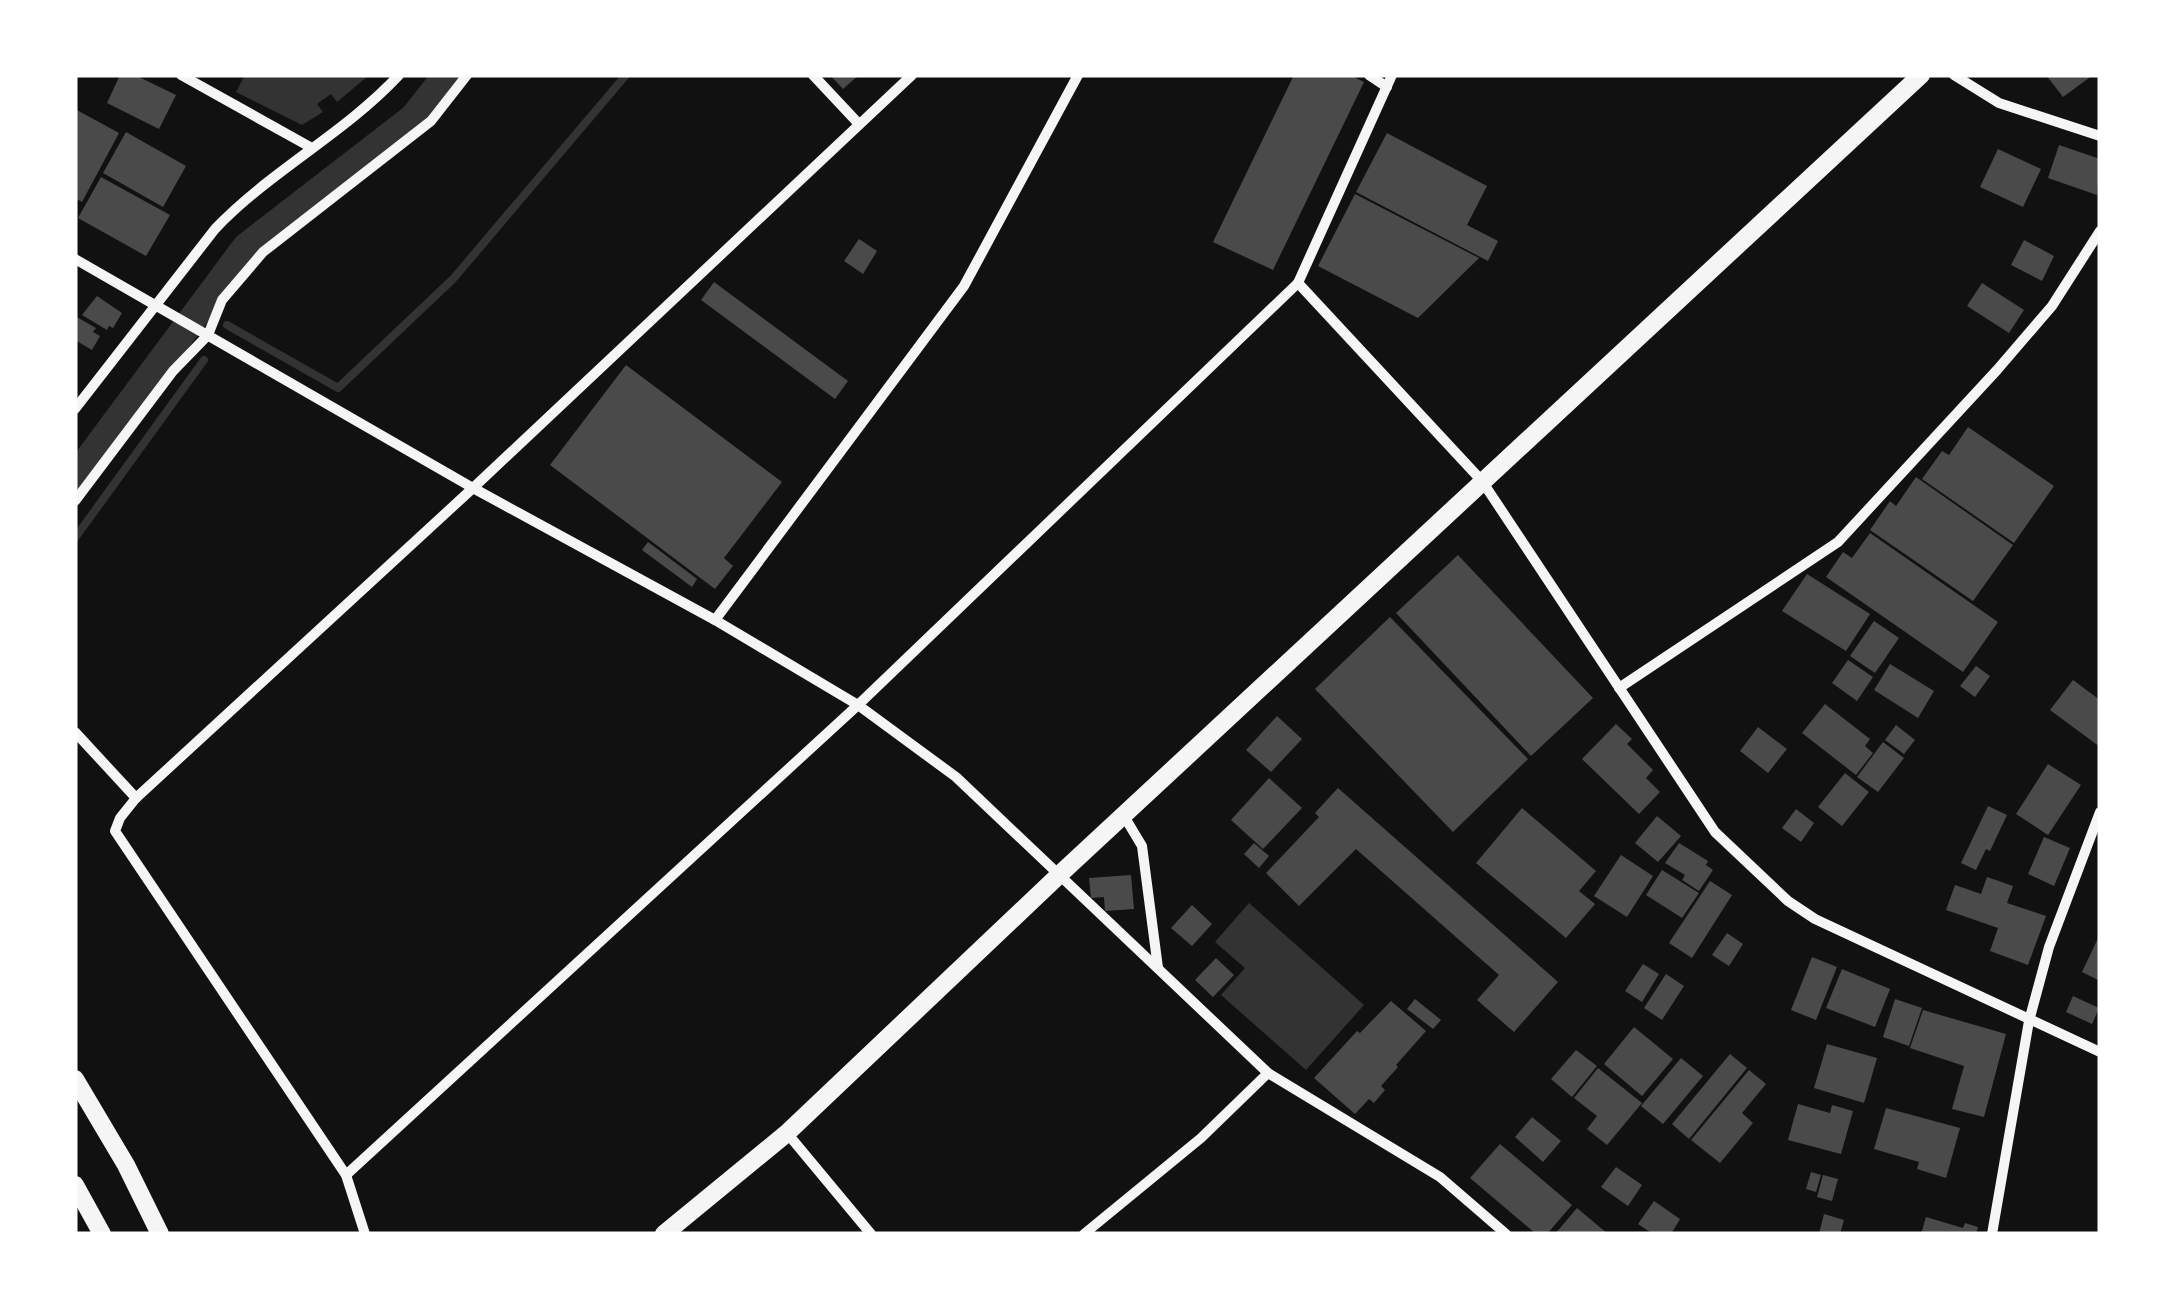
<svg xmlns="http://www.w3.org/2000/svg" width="2175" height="1309" font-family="'Noto Sans',sans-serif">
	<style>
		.water { fill: #333 }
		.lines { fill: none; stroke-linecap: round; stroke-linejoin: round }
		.stream { stroke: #333; stroke-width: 8 }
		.canal { stroke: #333; stroke-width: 28 }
		.building { fill: #4a4a4a }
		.minor { stroke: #f5f5f5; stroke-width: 10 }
		.secondary { stroke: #f5f5f5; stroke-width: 18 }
		.primary { stroke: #f5f5f5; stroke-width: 18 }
	</style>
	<rect width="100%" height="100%" fill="#111"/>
	<!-- water -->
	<g class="water">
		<polygon points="245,75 369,75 337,102 331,94 317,104 323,112 302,125 236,92"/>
		<polygon points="1249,903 1364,1005 1306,1070 1221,995 1245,968 1215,942"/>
	</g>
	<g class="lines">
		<!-- stream -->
		<g class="stream">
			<polyline points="227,325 338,388 453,279 626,75"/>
			<polyline points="75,538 204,360"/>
		</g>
		<!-- canal -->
		<polyline class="canal" points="75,477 246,247 414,117 447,75"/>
	</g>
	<!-- building -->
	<g class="building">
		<polygon points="120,75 135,75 176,95 159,129 107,103"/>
		<polygon points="830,75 859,75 843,89"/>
		<polygon points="1294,75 1350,75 1364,82 1273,270 1213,242"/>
		<polygon points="2046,75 2093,75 2063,97"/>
		<polygon points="75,109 119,133 82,202 75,198"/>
		<polygon points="126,132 186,166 163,207 103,173"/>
		<polygon points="1387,133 1487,186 1467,225 1498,241 1488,261 1356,192"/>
		<polygon points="2059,145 2100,159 2097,195 2048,178"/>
		<polygon points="1998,149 2041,169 2023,207 1980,187"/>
		<polygon points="101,177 170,215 146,256 78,218"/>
		<polygon points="1355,194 1479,258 1418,318 1318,266"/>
		<polygon points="859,239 877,251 863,274 844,261"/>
		<polygon points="2024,240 2054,256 2042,281 2011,265"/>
		<polygon points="714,282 848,381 835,399 701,300"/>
		<polygon points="1982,283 2024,310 2009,333 1967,306"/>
		<polygon points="97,296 122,313 113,328 109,326 107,330 82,315"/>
		<polygon points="75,316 96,328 93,332 100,336 92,350 75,340"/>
		<polygon points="626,365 782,482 724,558 733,566 715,589 550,465"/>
		<polygon points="1968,427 2054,486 2014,543 1922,479 1942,451 1949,455"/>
		<polygon points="1916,477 2013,545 1973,601 1870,530 1890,501 1896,506"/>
		<polygon points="1870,533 1998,622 1963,672 1826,577 1843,552 1852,558"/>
		<polygon points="648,542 697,579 692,587 642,550"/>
		<polygon points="1458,555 1593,698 1531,756 1396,613"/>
		<polygon points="1807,574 1870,614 1846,651 1782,611"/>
		<polygon points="1390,617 1528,759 1453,832 1315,689"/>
		<polygon points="1874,621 1899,638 1875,673 1850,656"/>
		<polygon points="1848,660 1873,677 1857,701 1832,683"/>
		<polygon points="1890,664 1934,691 1918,718 1874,690"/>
		<polygon points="1976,666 1990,676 1975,697 1960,686"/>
		<polygon points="2073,680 2100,700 2100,747 2050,710"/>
		<polygon points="1825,704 1870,739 1865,746 1873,753 1856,775 1802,733"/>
		<polygon points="1277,716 1302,739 1271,772 1246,750"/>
		<polygon points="1616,724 1632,739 1627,744 1653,770 1646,778 1660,792 1639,814 1582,759"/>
		<polygon points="1896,725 1915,740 1904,754 1885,740"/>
		<polygon points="1758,727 1787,749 1768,773 1740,751"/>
		<polygon points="1883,742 1904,758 1878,792 1857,777"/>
		<polygon points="2048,764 2081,785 2048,835 2016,814"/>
		<polygon points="1845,773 1869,792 1842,826 1818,807"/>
		<polygon points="1269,778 1302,808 1263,849 1231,820"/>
		<polygon points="1338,788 1558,982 1514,1032 1477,1000 1499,975 1356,849 1299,906 1266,873 1319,817 1315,813"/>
		<polygon points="1988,806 2007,815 1990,851 1986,849 1976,870 1961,863"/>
		<polygon points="1522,808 1596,871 1579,891 1595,904 1566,938 1476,863"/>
		<polygon points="1796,809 1814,823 1801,842 1782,828"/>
		<polygon points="1657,816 1681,836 1658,862 1635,843"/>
		<polygon points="2044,837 2070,848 2054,886 2028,874"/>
		<polygon points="1254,843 1269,856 1259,868 1244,854"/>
		<polygon points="1679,843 1708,861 1706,865 1713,870 1699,891 1682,880 1685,875 1665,863"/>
		<polygon points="1621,855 1653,876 1627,917 1594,896"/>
		<polygon points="1662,870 1699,893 1682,918 1646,895"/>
		<polygon points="1131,875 1134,909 1105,911 1104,897 1091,898 1089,878"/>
		<polygon points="1987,877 2013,886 2007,903 2046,916 2028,965 1990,951 1998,928 1946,910 1955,885 1981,894"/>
		<polygon points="1710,881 1732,895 1692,958 1669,943"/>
		<polygon points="1192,905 1212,924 1192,946 1171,928"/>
		<polygon points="1727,933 1743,944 1729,966 1712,955"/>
		<polygon points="2100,934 2100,981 2082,972"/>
		<polygon points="1812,957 1837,967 1816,1020 1791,1010"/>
		<polygon points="1216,958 1234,975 1213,997 1195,980"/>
		<polygon points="1643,964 1659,974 1642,1002 1625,991"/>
		<polygon points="1842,969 1890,989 1875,1027 1826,1008"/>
		<polygon points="1666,974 1684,986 1662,1020 1644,1008"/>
		<polygon points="2073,996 2099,1008 2092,1024 2066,1012"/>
		<polygon points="1415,999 1441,1020 1433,1029 1407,1009"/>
		<polygon points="1895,999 1922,1008 1909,1046 1883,1037"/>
		<polygon points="1391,1001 1426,1031 1396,1065 1398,1067 1381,1086 1385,1090 1374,1103 1369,1099 1355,1114 1314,1078 1357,1031 1360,1033"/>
		<polygon points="1923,1010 2006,1034 1984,1117 1952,1109 1964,1066 1910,1048"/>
		<polygon points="1634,1027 1673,1059 1642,1096 1604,1064"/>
		<polygon points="1827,1044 1877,1058 1864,1103 1814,1088"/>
		<polygon points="1576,1050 1597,1066 1572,1097 1551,1079"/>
		<polygon points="1730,1054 1747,1068 1689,1139 1672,1124"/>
		<polygon points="1681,1058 1703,1076 1663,1124 1641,1106"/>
		<polygon points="1598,1068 1642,1103 1607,1145 1587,1129 1597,1116 1574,1098"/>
		<polygon points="1749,1070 1766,1084 1742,1113 1753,1123 1720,1163 1691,1140"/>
		<polygon points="1798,1104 1830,1113 1832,1105 1853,1111 1841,1154 1788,1140"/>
		<polygon points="1886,1108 1960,1128 1946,1178 1917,1169 1919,1162 1874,1149"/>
		<polygon points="1532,1117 1561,1141 1543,1162 1515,1137"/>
		<polygon points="1500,1144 1572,1205 1547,1234 1536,1234 1470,1178"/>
		<polygon points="1616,1167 1642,1185 1628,1206 1601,1187"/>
		<polygon points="1811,1172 1821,1175 1816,1192 1806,1189"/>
		<polygon points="1823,1175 1838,1179 1832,1201 1817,1197"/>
		<polygon points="1654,1201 1680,1219 1671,1234 1653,1234 1638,1224"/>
		<polygon points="1577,1208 1608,1234 1555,1234"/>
		<polygon points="1824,1214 1844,1220 1840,1234 1819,1234"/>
		<polygon points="1926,1217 1963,1228 1965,1223 1978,1227 1976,1234 1921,1234"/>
	</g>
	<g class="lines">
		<!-- minor -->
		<g class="minor">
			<polyline points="181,75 312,148"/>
			<polyline points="813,75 858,123"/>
			<polyline points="1369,75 1387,87"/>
			<polyline points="1954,75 1999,103 2100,136"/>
			<polyline points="75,259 473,488 715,620 858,705 956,777 1268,1073 1440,1177 1506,1234"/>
			<polyline points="1298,283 1482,481 1715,832 1788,901 1815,919 2100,1052"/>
			<path d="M75 409 215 229C270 171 344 134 399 75"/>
			<polyline points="75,501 173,371 208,335 222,300 263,252 431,121 467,75"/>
			<polyline points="715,620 964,286 1078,75"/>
			<polyline points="1619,688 1838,542 1997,370 2052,306 2100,231"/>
			<polyline points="75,732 136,798"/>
			<polyline points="1124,816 1142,846 1158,968"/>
			<polyline points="787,1133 871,1234"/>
			<polyline points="346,1175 858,705 1298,283 1392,75"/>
			<polyline points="365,1234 346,1175 115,831 120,818 136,798 473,488 912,75"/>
			<polyline points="1084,1234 1201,1138 1268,1073"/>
			<polyline points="1992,1234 2029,1021 2049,947 2100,812"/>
		</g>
		<!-- secondary -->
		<polyline class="secondary" points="664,1234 787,1133 1059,875 1921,75"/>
		<!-- primary -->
		<g class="primary">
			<polyline points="75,1079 126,1165 160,1234"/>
			<polyline points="75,1185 102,1234"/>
		</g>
	</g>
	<!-- border -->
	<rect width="2175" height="1309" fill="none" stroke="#ffffff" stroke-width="155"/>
</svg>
